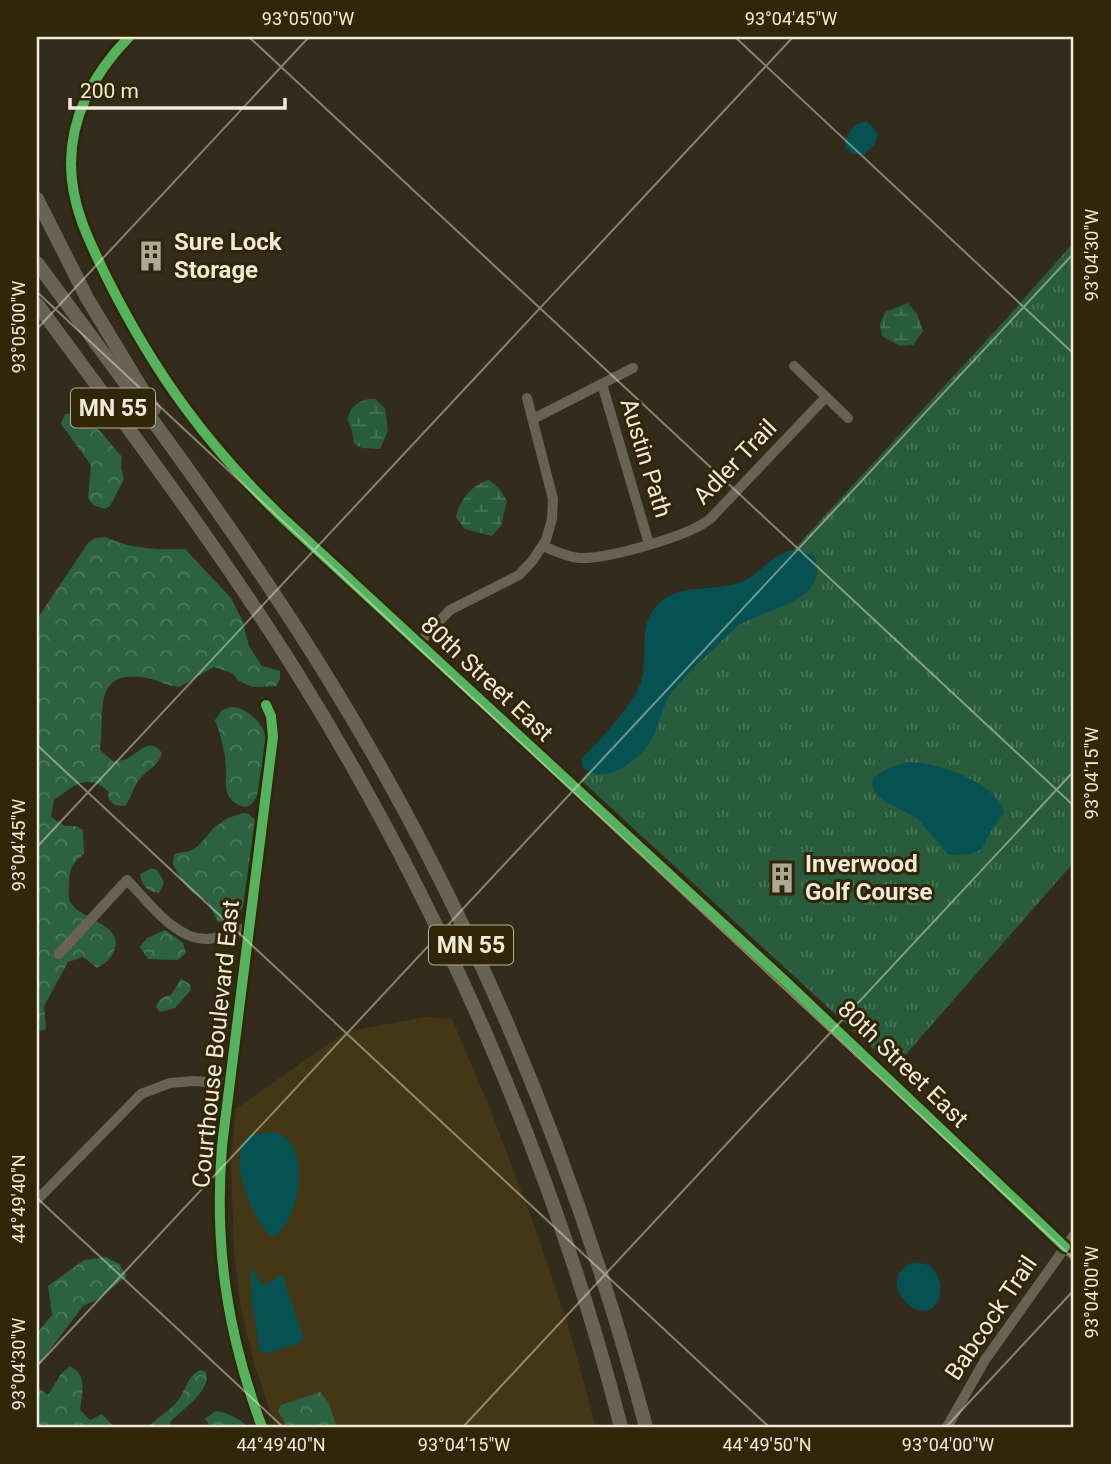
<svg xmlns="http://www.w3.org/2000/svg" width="1111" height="1464" font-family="Roboto,sans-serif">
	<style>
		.built { fill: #443715 }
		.grass { fill: url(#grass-tufts) }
		.forest { fill: url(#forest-crowns) }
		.wetland { fill: url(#wetland-marsh) }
		.water { fill: #065253 }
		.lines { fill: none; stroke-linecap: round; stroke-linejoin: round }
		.minor { stroke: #686252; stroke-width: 10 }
		.highway { stroke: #686353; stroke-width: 14 }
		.cycleway-casing { stroke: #312608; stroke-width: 15 }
		.cycleway { stroke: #56b35d; stroke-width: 10 }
		.ticks { fill: none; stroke: #f1ead9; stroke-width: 2; stroke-opacity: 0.45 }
		.labels { text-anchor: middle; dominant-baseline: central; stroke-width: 6; stroke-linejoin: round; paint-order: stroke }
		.shield { fill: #312608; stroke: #b7af9a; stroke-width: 2 }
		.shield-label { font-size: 23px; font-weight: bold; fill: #f1ead9 }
		.poi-label { font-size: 24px; font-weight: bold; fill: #f1ead9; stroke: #312608; text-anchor: start }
		.street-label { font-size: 24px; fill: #f1ead9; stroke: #312608 }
		.neatline { fill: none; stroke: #f1ead9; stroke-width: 2.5 }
		.ticks-label { font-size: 18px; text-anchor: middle; fill: #f1ead9 }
	</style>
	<defs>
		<pattern id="grass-tufts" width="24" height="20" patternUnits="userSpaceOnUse" patternTransform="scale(1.75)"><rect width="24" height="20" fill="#285c3d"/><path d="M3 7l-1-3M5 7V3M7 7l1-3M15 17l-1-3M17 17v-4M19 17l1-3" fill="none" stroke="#487458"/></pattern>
		<pattern id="forest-crowns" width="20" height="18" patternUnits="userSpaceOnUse" patternTransform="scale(1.75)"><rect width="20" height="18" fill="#2c6242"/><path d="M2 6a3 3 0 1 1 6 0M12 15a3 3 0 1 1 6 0" fill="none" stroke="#4b795d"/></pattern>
		<pattern id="wetland-marsh" width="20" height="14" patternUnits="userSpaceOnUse" patternTransform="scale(1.75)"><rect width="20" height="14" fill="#285c3d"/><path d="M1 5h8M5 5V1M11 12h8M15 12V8" fill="none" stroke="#487458"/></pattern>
	</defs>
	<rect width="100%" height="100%" fill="#332c1c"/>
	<!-- built -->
	<polygon class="built" points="425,1017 452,1019 489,1106 537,1233 568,1325 596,1427 275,1427 254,1363 241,1309 234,1254 231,1160 236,1109 345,1032"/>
	<!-- grass -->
	<polygon class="grass" points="1074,242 1074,862 894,1068 581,780 1007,318"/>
	<!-- forest -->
	<g class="forest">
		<polygon points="73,413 100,431 122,457 121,468 124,479 110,506 105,509 93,505 88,498 91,465 61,424 65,414"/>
		<path d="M105 537C130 549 158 550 185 549L231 598 242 620 249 646 262 666 280 671V679L276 686 253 687 239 681 232 673 214 667 179 687C166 686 154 678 141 677 90 671 106 719 100 750L114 762C117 761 124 760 126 759 139 754 148 735 162 753 158 767 147 769 139 780 133 787 132 797 125 806L115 805 109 800 108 791C85 772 75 786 54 800L51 817 65 826H76L83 830 84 854C74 861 69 869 69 882 69 886 68 894 69 899 75 919 123 923 115 948 112 958 106 963 97 968L83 957 68 962 44 1006 46 1029 39 1031 37 1029V619L88 543 95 538Z"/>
		<path d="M231 707C249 707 270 729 266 748 265 757 262 765 260 774 259 784 259 799 250 805 242 810 232 802 228 795 224 786 227 777 226 768 225 751 221 736 215 720L222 710Z"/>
		<polygon points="243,813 249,814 255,820 243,906 233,921 218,922 207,901 193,893 182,881 173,865 174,854 190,851 198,846 215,827 228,818"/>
		<path d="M152 868 157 870 164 882 159 893C147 892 141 885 140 874Z"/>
		<polygon points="165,930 183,943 186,953 178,960 148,959 140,947 147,938"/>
		<path d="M181 979 190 984 191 990 175 1008 160 1012 156 1007C159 999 163 997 171 995Z"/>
		<polygon points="106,1257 119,1264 127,1276 97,1300 83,1306 37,1367 37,1333 52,1315 48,1286 84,1260"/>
		<path d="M70 1366C88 1376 82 1392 80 1410L90 1420 102 1414 114 1427H37V1387L48 1395 61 1374Z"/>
		<path d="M200 1370 206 1372C212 1390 183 1409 171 1421L168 1427H149C156 1418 168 1412 176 1403 186 1392 186 1377 200 1370Z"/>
		<polygon points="320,1392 328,1402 337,1427 287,1427 278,1411 281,1405"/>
		<path d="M216 1411C228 1413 236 1417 246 1425V1427H207L208 1422 204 1419Z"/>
	</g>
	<!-- wetland -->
	<g class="wetland">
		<polygon points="908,303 917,314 923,331 913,345 900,346 882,336 880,324 885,312"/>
		<path d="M375 399 385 408 388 431 380 449 362 448 354 444 352 431 348 421C348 406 362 398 375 399Z"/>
		<path d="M489 480 499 488 507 501 501 526 492 536 465 529 456 517C458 502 473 483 489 480Z"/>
	</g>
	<!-- water -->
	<g class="water">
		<path d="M867 121 878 134 875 144 864 155 852 154 845 147C845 133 853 124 867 121Z"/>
		<path d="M795 550 814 555C832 602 765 608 737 626 715 648 691 668 672 692 662 706 660 722 653 737 642 759 606 787 583 768 582 764 581 762 583 758 587 751 596 744 601 738 615 723 627 709 637 691 653 663 634 628 658 604 678 584 709 591 735 584 758 578 771 553 795 550Z"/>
		<path d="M908 762C938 763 992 780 1004 811L1003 814 992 829 982 849 971 854 949 855 917 818 886 802 876 794 872 785 873 778 888 768Z"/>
		<path d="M272 1132C313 1137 302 1220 273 1237 254 1226 227 1157 246 1139 252 1133 263 1133 272 1132Z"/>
		<path d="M914 1262 929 1265C954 1285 934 1330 906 1302 901 1297 896 1291 897 1282 897 1272 905 1265 914 1262Z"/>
		<polygon points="250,1267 263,1285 270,1282 279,1275 283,1277 303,1337 301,1342 265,1354 260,1352 252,1302"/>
	</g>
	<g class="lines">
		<!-- minor -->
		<g class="minor">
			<path d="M129 37C95 72 71 113 71 164 71 207 90 243 108 280 155 374 209 448 285 520L788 983 1074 1256"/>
			<polyline points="794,366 848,418"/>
			<polyline points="602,384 649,544"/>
			<polyline points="533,419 633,368"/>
			<path d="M543 546C555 551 566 557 580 558 607 559 691 536 711 518L826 397"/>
			<polyline points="418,644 450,610 519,575 533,560 546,540 552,519 553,499 527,398"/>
			<path d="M59 954 127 880C148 901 174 939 206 939 219 939 236 931 249 927"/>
			<polyline points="37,1200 141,1094 170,1083 194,1081 230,1084"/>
			<path d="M262 1427C227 1333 214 1247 222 1146L273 737 271 716 266 705"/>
			<polyline points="947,1427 985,1360 1074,1235"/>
		</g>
		<!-- highway -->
		<g class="highway">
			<polyline points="37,199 87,298 154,409"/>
			<path d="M37 263C139 402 244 540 334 688 474 917 577 1168 646 1427"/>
			<path d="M37 304C125 424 216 544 295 670 439 901 554 1164 621 1427"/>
		</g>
		<!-- cycleway casing -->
		<g class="cycleway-casing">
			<g id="cycleway">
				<path d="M129 37C95 72 71 113 71 164 71 207 90 243 108 280 155 374 209 448 285 520L784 980 1065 1247"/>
				<path d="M262 1427C227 1333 214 1247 222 1146L273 737 271 716 266 705"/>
			</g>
		</g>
		<!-- cycleway -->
		<use href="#cycleway" class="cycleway"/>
	</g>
	<!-- ticks -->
	<path class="ticks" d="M249 37 1074 806M735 37 1074 354M37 292 1074 1259M37 329 309 37M37 745 769 1427M37 847 793 37M37 1198 283 1427M37 1366 1074 253M463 1427 1074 771M946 1427 1074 1290"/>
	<!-- icons -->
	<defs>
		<g id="building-bare" transform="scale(2.415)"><path d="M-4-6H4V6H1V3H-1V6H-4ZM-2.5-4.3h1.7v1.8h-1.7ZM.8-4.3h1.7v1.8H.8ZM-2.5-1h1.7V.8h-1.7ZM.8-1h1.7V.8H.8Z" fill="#aea897" stroke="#312608" stroke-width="2.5" paint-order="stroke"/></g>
	</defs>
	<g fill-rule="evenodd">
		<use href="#building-bare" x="151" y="256"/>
		<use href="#building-bare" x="782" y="878"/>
	</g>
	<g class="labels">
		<!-- shield labels -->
		<g class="shield">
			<rect x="71" y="388.5" width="84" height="39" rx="5"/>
			<rect x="429" y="925.5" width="84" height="39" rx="5"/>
		</g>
		<g class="shield-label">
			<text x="113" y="408">MN 55</text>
			<text x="471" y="945">MN 55</text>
		</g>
		<!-- poi labels -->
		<g class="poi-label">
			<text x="174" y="242">Sure Lock<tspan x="174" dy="28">Storage</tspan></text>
			<text x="805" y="864">Inverwood<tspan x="805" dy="28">Golf Course</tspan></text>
		</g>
		<!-- street labels -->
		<g class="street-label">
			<text transform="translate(646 458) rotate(73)">Austin Path</text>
			<text transform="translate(735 462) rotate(-46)">Adler Trail</text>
			<text transform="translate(487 679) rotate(43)">80th Street East</text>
			<text transform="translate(216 1044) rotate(-84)">Courthouse Boulevard East</text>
			<text transform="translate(903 1064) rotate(44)">80th Street East</text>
			<text transform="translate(991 1318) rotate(-56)">Babcock Trail</text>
		</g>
	</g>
	<!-- border -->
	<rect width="1111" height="1464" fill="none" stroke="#312608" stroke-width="77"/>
	<!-- scale -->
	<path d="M70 98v10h215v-10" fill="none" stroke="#f1ead9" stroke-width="3.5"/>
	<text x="80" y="98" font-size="21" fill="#f1ead9" stroke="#312608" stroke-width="5" paint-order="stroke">200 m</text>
	<rect x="38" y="38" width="1034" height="1388" class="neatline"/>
	<g class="ticks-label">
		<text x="308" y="25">93°05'00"W</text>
		<text x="791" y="25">93°04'45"W</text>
		<text transform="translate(1092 255) rotate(-90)" y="6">93°04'30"W</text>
		<text transform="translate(19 327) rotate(-90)" y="6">93°05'00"W</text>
		<text transform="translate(1092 773) rotate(-90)" y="6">93°04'15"W</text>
		<text transform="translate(19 845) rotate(-90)" y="6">93°04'45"W</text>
		<text transform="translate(19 1199) rotate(-90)" y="6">44°49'40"N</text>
		<text transform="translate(1092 1292) rotate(-90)" y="6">93°04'00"W</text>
		<text transform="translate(19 1364) rotate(-90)" y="6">93°04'30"W</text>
		<text x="281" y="1451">44°49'40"N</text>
		<text x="464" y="1451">93°04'15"W</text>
		<text x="767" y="1451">44°49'50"N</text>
		<text x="948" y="1451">93°04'00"W</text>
	</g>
</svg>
